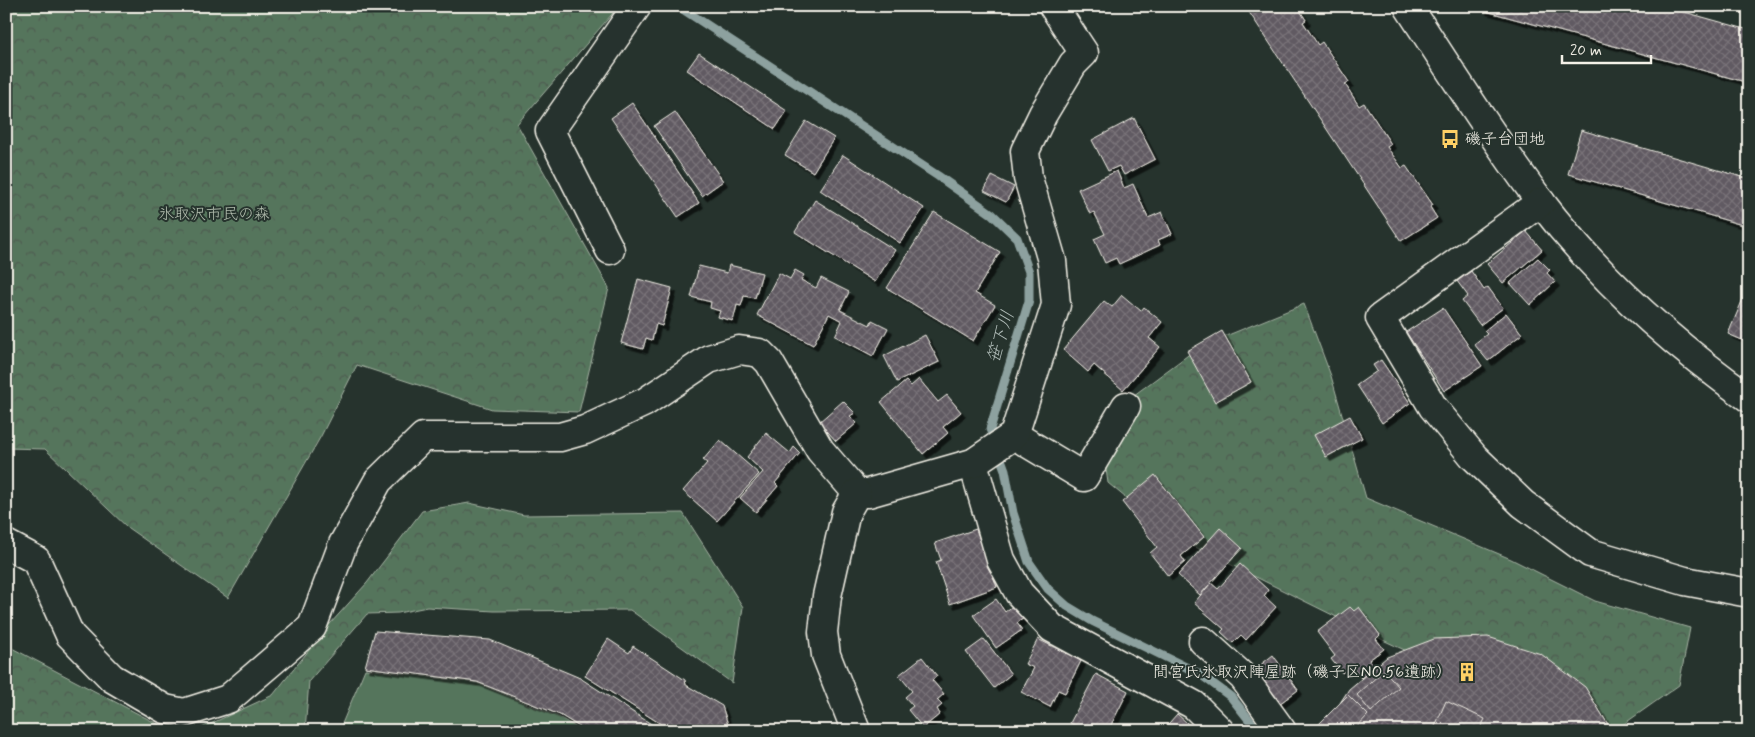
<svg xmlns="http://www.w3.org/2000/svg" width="1755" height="737" font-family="Mynerve,'Klee One',sans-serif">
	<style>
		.grass { fill: #55745c; stroke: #a4b2a2 }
		.forest { fill: url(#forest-crowns); stroke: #a4b2a2 }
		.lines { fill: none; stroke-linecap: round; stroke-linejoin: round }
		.stream { stroke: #8da19f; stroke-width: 9 }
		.building { fill: url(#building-cross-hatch); stroke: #f4f1e8; filter: url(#shadow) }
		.street-casing { stroke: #f4f1e8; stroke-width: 31 }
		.street { stroke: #26332d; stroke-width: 28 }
		.labels { text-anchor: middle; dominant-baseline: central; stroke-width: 4; stroke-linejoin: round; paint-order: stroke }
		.poi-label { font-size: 16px; fill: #f4f1e8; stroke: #26332d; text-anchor: start }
		.park-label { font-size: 16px; fill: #b4bfb0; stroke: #26332d }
		.water-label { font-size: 18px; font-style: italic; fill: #b0bcb8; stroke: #26332d }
	</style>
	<defs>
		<pattern id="forest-crowns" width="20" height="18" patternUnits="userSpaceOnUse" patternTransform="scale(1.25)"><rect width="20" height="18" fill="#55745c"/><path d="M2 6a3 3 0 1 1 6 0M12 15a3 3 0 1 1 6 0" fill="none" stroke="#4e5c50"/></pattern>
		<pattern id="building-cross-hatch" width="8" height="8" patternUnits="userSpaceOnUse" patternTransform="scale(1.25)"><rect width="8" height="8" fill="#615a62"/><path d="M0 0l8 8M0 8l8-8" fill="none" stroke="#787278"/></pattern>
		<filter id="shadow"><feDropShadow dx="4.5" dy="4.5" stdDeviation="0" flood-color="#0009"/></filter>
	</defs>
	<rect width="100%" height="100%" fill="#26332d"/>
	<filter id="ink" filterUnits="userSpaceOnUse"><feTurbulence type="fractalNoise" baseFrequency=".02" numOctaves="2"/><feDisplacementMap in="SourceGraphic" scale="10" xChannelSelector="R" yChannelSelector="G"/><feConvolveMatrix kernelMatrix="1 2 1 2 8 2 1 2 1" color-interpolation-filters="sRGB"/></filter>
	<g filter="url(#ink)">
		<!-- grass -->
		<polygon class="grass" points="365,669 477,683 559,717 582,731 339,731"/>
		<!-- forest -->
		<g class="forest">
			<polygon points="6,6 619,6 517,124 609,288 579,412 492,409 357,365 321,436 228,598 128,528 45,449 6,448"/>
			<polygon points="1304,304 1331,376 1366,498 1511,559 1595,601 1690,628 1679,685 1614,731 1526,706 1385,641 1169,534 1108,483 1099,421 1199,347"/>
			<polygon points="469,503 524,515 683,513 743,607 732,683 630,610 494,611 427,607 398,613 367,614 309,681 305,731 195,731 273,695 330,624 367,583 422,511"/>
			<polygon points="6,645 171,731 6,731"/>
		</g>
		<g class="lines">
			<!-- stream -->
			<polyline class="stream" points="678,6 938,176 992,214 1017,238 1029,272 1029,301 990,429 1005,470 1013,513 1029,562 1048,589 1067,606 1092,621 1200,674 1231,697 1258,731"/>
		</g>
		<!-- building -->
		<g class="building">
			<polygon points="1245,6 1297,6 1306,20 1303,22 1318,45 1322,42 1349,82 1345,84 1359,106 1364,103 1391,144 1387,147 1402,168 1406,166 1433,205 1430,207 1437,218 1401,241"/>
			<polygon points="1483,6 1663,6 1749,30 1749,83 1482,10"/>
			<polygon points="699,53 787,111 775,129 687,70"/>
			<polygon points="632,103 699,203 678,217 611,118"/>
			<polygon points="675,112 723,181 702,196 654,126"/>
			<polygon points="1134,118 1155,159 1124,175 1119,166 1108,171 1092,140"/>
			<polygon points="806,121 834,138 813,172 785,155"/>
			<polygon points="1581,130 1749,179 1749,227 1568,174"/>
			<polygon points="843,155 924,208 900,243 820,190"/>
			<polygon points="1117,171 1124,188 1133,184 1148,218 1162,212 1172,234 1158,240 1160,245 1119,264 1116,258 1105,263 1094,239 1105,234 1094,212 1090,214 1078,189"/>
			<polygon points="992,176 1014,187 1006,202 984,191"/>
			<polygon points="815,200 895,250 875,282 795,232"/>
			<polygon points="934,212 1000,252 975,293 995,305 973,341 887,288"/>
			<polygon points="1526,231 1542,250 1503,283 1487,264"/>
			<polygon points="1538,258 1550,270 1547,273 1555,282 1530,305 1510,283"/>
			<polygon points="729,265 762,273 755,298 744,296 741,306 737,305 733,321 718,317 720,311 710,308 711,302 691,297 699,266 727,273"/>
			<polygon points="795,270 804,275 801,280 816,288 821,278 849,292 840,310 870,325 872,320 888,328 873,356 835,336 842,321 829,314 813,345 757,315 779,273 790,279"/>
			<polygon points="1471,271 1484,290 1488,287 1503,308 1480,325 1462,301 1468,296 1457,281"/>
			<polygon points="638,279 672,288 662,326 656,324 652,340 646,338 643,349 621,343"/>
			<polygon points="1746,292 1749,293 1749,343 1728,334"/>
			<polygon points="1122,295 1141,311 1144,307 1162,322 1149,338 1160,347 1123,390 1094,365 1088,372 1063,350 1104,301 1112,307"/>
			<polygon points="1443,308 1482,366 1444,391 1406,332"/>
			<polygon points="1506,313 1522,334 1488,361 1474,344 1487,334 1484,331"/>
			<polygon points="1222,331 1251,382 1215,402 1187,351"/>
			<polygon points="925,335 939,362 897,382 884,356"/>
			<polygon points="1381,360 1410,403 1382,423 1357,385 1377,371 1373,365"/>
			<polygon points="919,379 938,402 947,395 961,412 943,427 948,433 923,454 881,402 906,381 911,386"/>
			<polygon points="843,401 855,413 850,416 857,423 836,441 819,422"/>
			<polygon points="1350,416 1362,438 1326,457 1314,435"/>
			<polygon points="766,433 790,453 794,447 800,453 775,483 778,486 756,512 740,498 763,472 747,457"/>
			<polygon points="720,440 759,474 717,521 683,491 707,463 703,460"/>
			<polygon points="1155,475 1204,537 1181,556 1185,562 1168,576 1150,553 1157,547 1122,502"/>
			<polygon points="1220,528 1242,548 1200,595 1178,575"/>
			<polygon points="976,529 997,587 950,604 936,562 941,560 935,543"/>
			<polygon points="1240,564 1268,590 1264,596 1276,607 1246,640 1241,635 1233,643 1221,632 1224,629 1194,603 1211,583 1218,589"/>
			<polygon points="996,599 1005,612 1014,605 1024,618 1017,623 1022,630 996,648 973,615"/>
			<polygon points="1350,607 1354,611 1359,607 1380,635 1376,639 1384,649 1369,660 1375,668 1361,678 1351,666 1342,673 1331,659 1335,656 1317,632"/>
			<polygon points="375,631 490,640 580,678 662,731 586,731 560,715 477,682 365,667"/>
			<polygon points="1488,637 1541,654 1585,687 1612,731 1322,731 1349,689 1387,657 1434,639"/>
			<polygon points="608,639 629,653 633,646 685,680 686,685 722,706 730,731 672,731 585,676"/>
			<polygon points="984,639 1011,674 994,688 966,652"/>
			<polygon points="1038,639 1081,661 1065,693 1058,690 1050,707 1021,692 1034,668 1025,664"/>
			<polygon points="1273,655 1298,690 1279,704 1254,670"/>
			<polygon points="922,657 937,676 932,680 944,694 937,700 942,705 937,709 940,714 923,728 908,710 913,706 905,697 912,691 899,675"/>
			<polygon points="1384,670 1399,687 1371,712 1357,695"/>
			<polygon points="1096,674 1128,691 1108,731 1085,731 1070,723"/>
			<polygon points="1348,695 1368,715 1353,731 1312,731"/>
			<polygon points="1446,701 1485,719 1479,731 1433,731"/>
			<polygon points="1177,714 1196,731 1162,731"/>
		</g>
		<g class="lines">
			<!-- street casing -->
			<g class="street-casing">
				<g id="street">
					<path d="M1408 6C1451 72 1493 138 1540 201 1598 277 1671 343 1749 398"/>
					<polyline points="1541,202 1380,318 1433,407 1474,457 1523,504 1590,553 1685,581 1749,593"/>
					<polyline points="610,250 550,131 637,6"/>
					<polyline points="1014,435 1084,477 1126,406"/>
					<polyline points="973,463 1001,560 1019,593 1052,628 1194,705 1220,731"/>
					<polyline points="6,544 36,560 70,635 112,678 165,709 184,713 228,699 312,627 343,544 378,481 423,437 560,437 585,430 645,402 709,359 739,350 760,353 769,362 820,450 857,493 868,493 973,463 1014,435 1056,305 1052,261 1028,178 1025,151 1043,114 1073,64 1084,53 1053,6"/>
					<polyline points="1203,641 1243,677 1282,731"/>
					<polyline points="856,731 826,655 823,632 827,596 846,512 857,493"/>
				</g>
			</g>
			<!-- street -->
			<use href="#street" class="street"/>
		</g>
	</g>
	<!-- icons -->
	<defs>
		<g id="bus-bare" transform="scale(1.5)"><path d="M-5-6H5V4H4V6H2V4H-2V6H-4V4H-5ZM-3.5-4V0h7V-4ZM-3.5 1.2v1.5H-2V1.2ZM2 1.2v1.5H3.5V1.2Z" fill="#ffd166" stroke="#26332d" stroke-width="2.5" paint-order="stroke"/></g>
		<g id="building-bare" transform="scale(1.5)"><path d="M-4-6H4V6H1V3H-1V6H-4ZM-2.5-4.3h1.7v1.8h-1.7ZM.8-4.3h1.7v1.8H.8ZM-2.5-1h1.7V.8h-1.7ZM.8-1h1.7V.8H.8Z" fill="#ffd166" stroke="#26332d" stroke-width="2.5" paint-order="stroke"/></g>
	</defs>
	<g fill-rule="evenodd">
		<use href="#bus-bare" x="1450" y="139"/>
		<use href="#building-bare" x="1467" y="672"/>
	</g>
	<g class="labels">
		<!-- poi labels -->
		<g class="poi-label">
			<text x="1465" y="139">磯子台団地</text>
			<text x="1452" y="672" text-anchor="end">間宮氏氷取沢陣屋跡（磯子区NO.56遺跡）</text>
		</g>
		<!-- park labels -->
		<g class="park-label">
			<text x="214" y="214">氷取沢市民の森</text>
		</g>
		<!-- water labels -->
		<g class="water-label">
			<text transform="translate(1001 337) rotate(-73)">笹下川</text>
		</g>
	</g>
	<!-- margin -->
	<rect width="1755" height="737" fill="none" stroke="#26332d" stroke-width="25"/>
	<rect x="12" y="12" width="1730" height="712" fill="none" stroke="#f4f1e8" stroke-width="2" filter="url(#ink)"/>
	<!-- scale -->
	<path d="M1562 55v8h89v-8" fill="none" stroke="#f4f1e8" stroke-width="2.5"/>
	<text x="1570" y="55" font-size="15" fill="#f4f1e8" stroke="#26332d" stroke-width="4" paint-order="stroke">20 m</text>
</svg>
